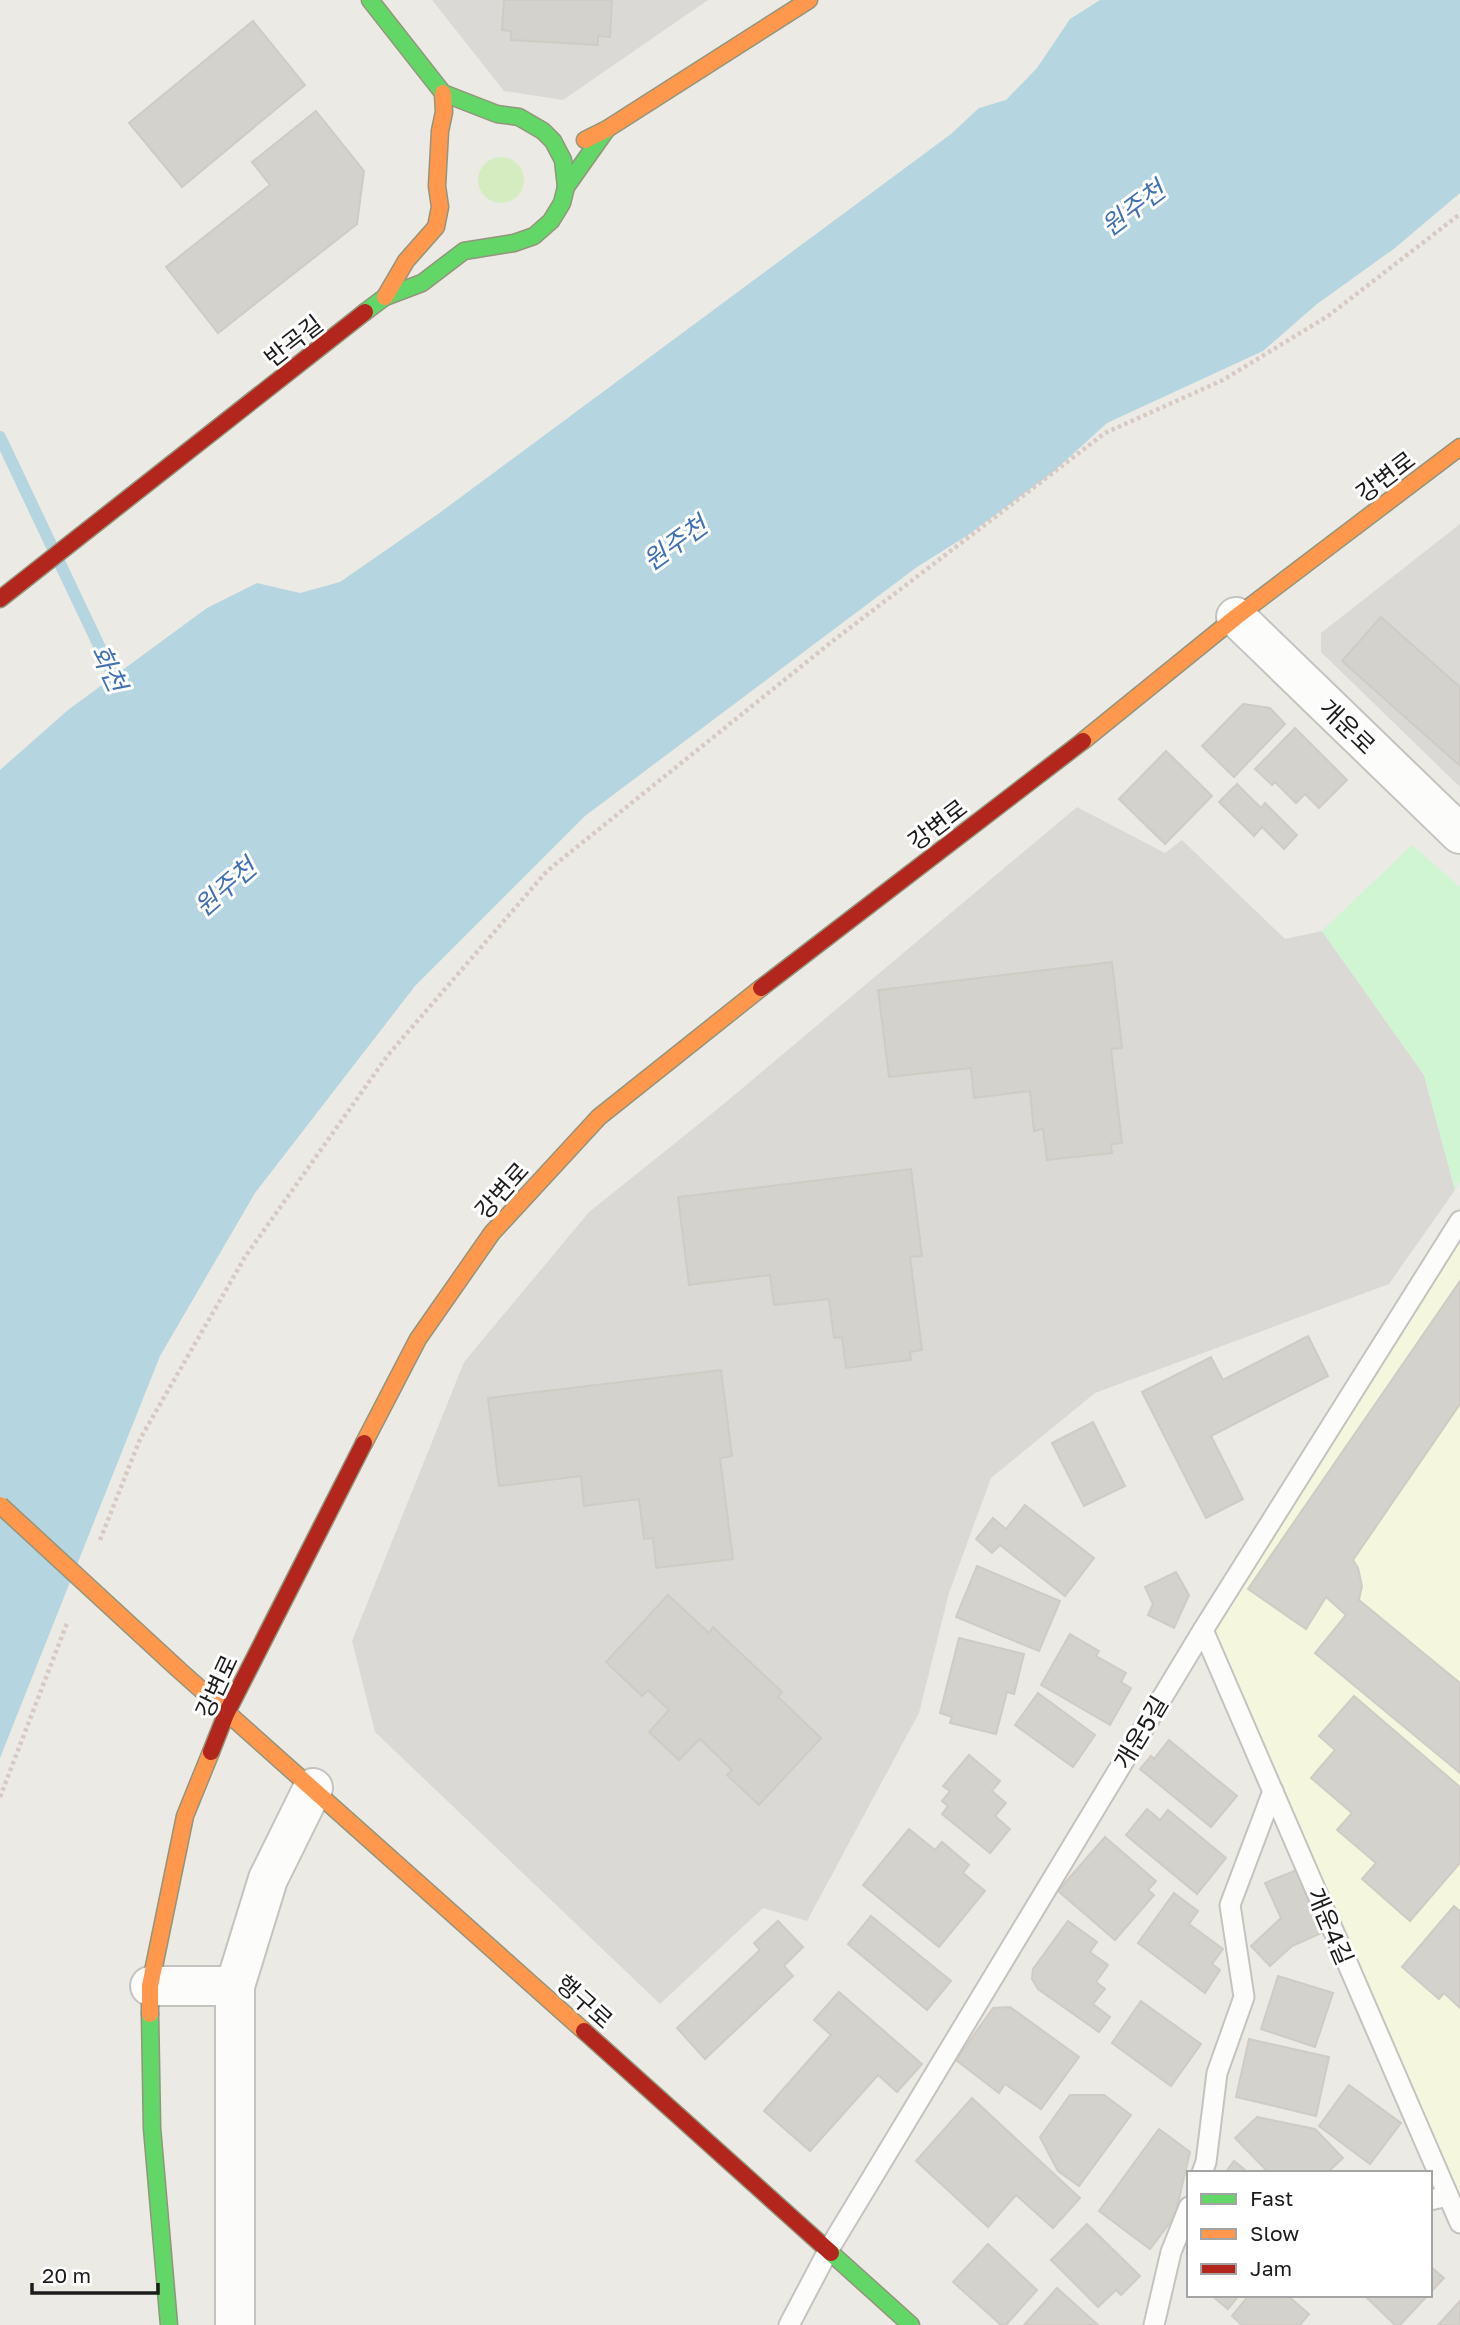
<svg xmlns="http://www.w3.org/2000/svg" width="1460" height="2325" font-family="'Golos Text','Noto Sans KR',sans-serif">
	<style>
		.residential { fill: #dbd9d6 }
		.education { fill: #f5f6de }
		.grass { fill: #d4ecc0 }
		.park { fill: #d0f5d2 }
		.water { fill: #b5d5e1 }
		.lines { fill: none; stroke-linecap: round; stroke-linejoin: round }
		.stream { stroke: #b5d5e1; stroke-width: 12 }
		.building { fill: #d4d2cd; stroke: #cfcbc5; stroke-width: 2 }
		.lane-casing { stroke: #c4c3c0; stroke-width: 23 }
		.street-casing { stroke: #c4c3c0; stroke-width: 42 }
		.fast-casing { stroke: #92957c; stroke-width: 19 }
		.slow-casing { stroke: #92957c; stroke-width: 19 }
		.jam-casing { stroke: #92957c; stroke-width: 19 }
		.path { stroke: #d7c9c3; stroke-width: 4.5; stroke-dasharray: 3.5 3.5; stroke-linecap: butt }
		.lane { stroke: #fcfcfb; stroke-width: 19 }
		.street { stroke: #fcfcfb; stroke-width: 38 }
		.fast { stroke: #63d668; stroke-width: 16 }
		.slow { stroke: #ff974d; stroke-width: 16 }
		.jam { stroke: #b3261e; stroke-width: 16 }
		.slow-bridge-casing { stroke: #92957c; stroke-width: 19; stroke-linecap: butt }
		.slow-bridge { stroke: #ff974d; stroke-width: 16 }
		.labels { text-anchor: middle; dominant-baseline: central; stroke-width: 6; stroke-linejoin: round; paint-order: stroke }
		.street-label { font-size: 24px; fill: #1c1c1c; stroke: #fff }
		.water-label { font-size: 26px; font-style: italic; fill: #4271b3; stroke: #fff }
	</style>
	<rect width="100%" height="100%" fill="#eceae4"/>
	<!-- residential -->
	<g class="residential">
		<polygon points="432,0 708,0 563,100 504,91"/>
		<polygon points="1460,524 1460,787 1321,652 1321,633"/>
		<polygon points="1077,807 1165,853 1182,840 1285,939 1322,931 1424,1075 1455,1190 1389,1284 1095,1393 991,1478 949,1593 919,1713 807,1921 763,1908 660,2004 375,1732 352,1641 464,1362 589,1212 720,1107"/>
	</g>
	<!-- education -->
	<polygon class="education" points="1460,1240 1460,2194 1209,1625"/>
	<!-- grass -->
	<circle class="grass" cx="501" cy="180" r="23"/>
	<!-- park -->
	<polygon class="park" points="1412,845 1460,887 1460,1181 1455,1190 1424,1075 1322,931"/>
	<!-- water -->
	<polygon class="water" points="1100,0 1460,0 1460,193 1395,248 1317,304 1263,351 1107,423 1052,473 968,535 917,567 585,816 415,986 255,1193 160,1356 0,1758 0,770 68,710 207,608 257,583 300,593 340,582 438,514 951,134 979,108 1006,100 1037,68 1070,19"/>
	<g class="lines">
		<!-- stream -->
		<polyline class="stream" points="0,437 120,690"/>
	</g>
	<!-- building -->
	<g class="building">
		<polygon points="504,0 612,0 610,37 598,36 598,45 511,40 511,31 502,30"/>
		<polygon points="253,21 305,85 182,187 129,123"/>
		<polygon points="316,111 364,171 357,224 218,333 166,267 270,185 252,162"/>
		<polygon points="1381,617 1460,687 1460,766 1342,661"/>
		<polygon points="1243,704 1270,708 1285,724 1234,777 1202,746"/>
		<polygon points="1295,728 1347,780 1319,808 1305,794 1296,803 1275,782 1272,785 1255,769"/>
		<polygon points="1166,751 1212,796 1165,844 1119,799"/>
		<polygon points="1237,784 1261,808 1265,803 1297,835 1284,849 1262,827 1254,836 1219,802"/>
		<polygon points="1112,962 1122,1048 1111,1049 1122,1143 1111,1144 1112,1153 1047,1160 1043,1129 1034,1131 1030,1091 974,1098 971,1068 889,1077 878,990"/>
		<polygon points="911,1169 922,1256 910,1257 922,1350 910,1352 911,1360 846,1368 842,1337 834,1338 829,1299 774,1305 770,1275 689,1285 678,1197"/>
		<polygon points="1460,1281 1460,1404 1353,1560 1358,1568 1362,1586 1359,1600 1460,1683 1460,1773 1315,1653 1346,1615 1326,1597 1306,1629 1248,1589"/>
		<polygon points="1308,1336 1328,1376 1211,1436 1243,1499 1206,1518 1142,1392 1211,1357 1223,1380"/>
		<polygon points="721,1370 732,1456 720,1458 733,1559 656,1568 653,1538 644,1539 639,1499 584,1506 581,1476 499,1486 488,1398"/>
		<polygon points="1093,1422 1125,1486 1084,1506 1052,1443"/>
		<polygon points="1025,1505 1094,1558 1065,1596 1000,1545 992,1553 976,1539 993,1518 1006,1529"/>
		<polygon points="977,1566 1060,1601 1039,1651 956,1617"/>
		<polygon points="1176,1572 1189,1595 1174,1628 1148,1615 1153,1604 1145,1587"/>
		<polygon points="668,1595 709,1633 713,1627 782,1692 778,1697 821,1738 759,1805 727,1775 732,1770 700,1739 679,1760 649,1732 669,1710 648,1690 642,1696 606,1662"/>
		<polygon points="1070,1634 1099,1651 1096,1656 1126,1673 1121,1682 1131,1688 1110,1725 1041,1685"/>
		<polygon points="959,1638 1024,1654 1014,1694 1007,1692 996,1734 950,1723 952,1717 940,1713"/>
		<polygon points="1038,1693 1095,1735 1073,1767 1015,1725"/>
		<polygon points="1354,1696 1460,1787 1460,1863 1410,1921 1362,1879 1376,1863 1337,1830 1352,1813 1311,1778 1335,1750 1319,1736"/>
		<polygon points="1169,1740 1237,1796 1211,1827 1140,1769 1151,1756 1154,1759"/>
		<polygon points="969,1755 1000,1781 992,1791 1006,1803 995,1816 1010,1829 990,1853 942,1814 948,1806 942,1801 950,1791 943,1786"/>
		<polygon points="1147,1809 1160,1820 1168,1810 1226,1858 1197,1894 1126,1835"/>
		<polygon points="909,1829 935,1850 942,1842 969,1865 963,1873 985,1891 939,1947 863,1885"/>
		<polygon points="1105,1837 1156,1881 1148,1890 1154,1895 1115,1940 1058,1891"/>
		<polygon points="1299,1869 1326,1931 1292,1946 1270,1966 1251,1946 1281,1918 1265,1883"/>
		<polygon points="1174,1893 1198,1911 1189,1924 1223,1949 1212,1964 1220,1970 1205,1993 1138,1943"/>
		<polygon points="1454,1906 1460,1911 1460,2008 1444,1993 1439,1999 1402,1967"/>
		<polygon points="871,1916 951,1981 927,2010 848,1944"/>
		<polygon points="778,1921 803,1947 784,1966 793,1976 705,2059 677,2028 760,1950 754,1943"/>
		<polygon points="1068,1921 1097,1942 1090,1952 1108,1965 1096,1982 1105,1989 1093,2004 1110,2017 1099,2032 1038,1989 1032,1979 1033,1969"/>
		<polygon points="1278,1976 1333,1993 1315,2047 1261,2029"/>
		<polygon points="839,1992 922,2064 897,2092 878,2075 810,2151 764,2111 831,2035 814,2020"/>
		<polygon points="1141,2001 1201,2044 1171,2086 1112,2043"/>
		<polygon points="1010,2007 1079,2057 1041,2109 1005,2084 999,2093 956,2060 993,2008"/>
		<polygon points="1249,2039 1329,2057 1316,2116 1236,2097"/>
		<polygon points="1349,2085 1401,2123 1370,2164 1319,2126"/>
		<polygon points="1070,2095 1104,2095 1131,2115 1079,2186 1058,2171 1040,2137"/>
		<polygon points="972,2098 1080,2198 1053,2228 1016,2195 988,2227 916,2161"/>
		<polygon points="1257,2117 1315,2129 1343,2158 1327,2173 1269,2173 1235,2138"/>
		<polygon points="1159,2129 1190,2152 1175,2216 1150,2249 1099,2211"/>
		<polygon points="1234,2161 1249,2173 1225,2173"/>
		<polygon points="1087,2224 1140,2276 1121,2295 1116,2290 1098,2307 1051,2260"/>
		<polygon points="988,2244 1037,2290 1006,2325 1001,2325 953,2282"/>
		<polygon points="1430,2266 1444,2278 1430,2293"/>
		<polygon points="1057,2288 1098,2325 1024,2325"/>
		<polygon points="1211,2295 1239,2295 1228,2309"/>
		<polygon points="1249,2295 1287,2295 1309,2314 1300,2325 1242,2325 1232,2316"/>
		<polygon points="1364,2295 1428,2295 1400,2325 1395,2325"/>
		<polygon points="1460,2301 1460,2325 1438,2325"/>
	</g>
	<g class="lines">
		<!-- lane casing -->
		<g class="lane-casing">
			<g id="lane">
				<polyline points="1203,1630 1460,2223"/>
				<polyline points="1202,2173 1206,2162 1217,2073 1244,1997 1230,1905 1273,1791"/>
				<polyline points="1430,2200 1448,2196"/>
				<polyline points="789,2325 829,2249 1203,1630 1460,1221"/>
				<polyline points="1154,2325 1171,2252 1189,2207"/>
			</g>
		</g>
		<!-- street casing -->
		<g class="street-casing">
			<g id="street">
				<polyline points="1236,617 1460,834"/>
				<polyline points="150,1986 235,1986"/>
				<polyline points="235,2325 235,1986 268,1879 313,1788"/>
			</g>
		</g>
		<!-- fast casing -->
		<g class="fast-casing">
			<g id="fast">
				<polyline points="370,0 443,93 497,114 519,117 543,131 553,141 563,160 566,187"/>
				<polyline points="365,312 385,297 422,283 464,251 514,243 534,236 551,221 562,203 566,187 607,129"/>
				<polyline points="150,2014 152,2128 169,2325"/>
				<polyline points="831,2253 911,2325"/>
			</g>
		</g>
		<!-- slow casing -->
		<g class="slow-casing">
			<g id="slow">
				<polyline points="585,140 607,129 809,0"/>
				<polyline points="385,297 406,261 436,227 440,207 437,186 440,131 444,112 443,93"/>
				<polyline points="1083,741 1236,617 1460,447"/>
				<polyline points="364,1443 418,1339 492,1233 599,1117 761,988"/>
				<polyline points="178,1669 584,2031"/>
				<polyline points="150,2014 150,1986 185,1816 211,1752"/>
			</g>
		</g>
		<!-- jam casing -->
		<g class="jam-casing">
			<g id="jam">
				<polyline points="0,599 365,312"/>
				<polyline points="761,988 1083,741"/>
				<polyline points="211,1752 226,1714 364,1443"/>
				<polyline points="584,2031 831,2253"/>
			</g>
		</g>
		<!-- path -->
		<g class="path">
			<polyline points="100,1540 140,1439 245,1257 388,1055 547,871 834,640 1105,433 1223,380 1328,316 1460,214"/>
			<polyline points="0,1797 67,1623"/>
		</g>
		<!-- lane -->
		<use href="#lane" class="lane"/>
		<!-- street -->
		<use href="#street" class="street"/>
		<!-- fast -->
		<use href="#fast" class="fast"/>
		<!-- slow -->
		<use href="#slow" class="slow"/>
		<!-- jam -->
		<use href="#jam" class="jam"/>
		<!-- slow-bridge casing -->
		<g class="slow-bridge-casing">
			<polyline id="slow-bridge" points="0,1505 178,1669"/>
		</g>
		<!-- slow-bridge -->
		<use href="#slow-bridge" class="slow-bridge"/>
	</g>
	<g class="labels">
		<!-- street labels -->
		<g class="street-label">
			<text transform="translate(293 340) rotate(-38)">반곡길</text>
			<text transform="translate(1385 476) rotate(-37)">강변로</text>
			<text transform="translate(1348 726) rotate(44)">개운로</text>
			<text transform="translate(937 824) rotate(-37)">강변로</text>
			<text transform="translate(501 1190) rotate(-48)">강변로</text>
			<text transform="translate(216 1686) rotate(-65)">강변로</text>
			<text transform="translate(1140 1732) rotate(-59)">개운5길</text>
			<text transform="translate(1331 1926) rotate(67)">개운4길</text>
			<text transform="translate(585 2001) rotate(42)">행구로</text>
		</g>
		<!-- water labels -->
		<g class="water-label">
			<text transform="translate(1133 208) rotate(-37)">원주천</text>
			<text transform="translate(675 543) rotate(-36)">원주천</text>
			<text transform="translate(109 668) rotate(65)">화천</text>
			<text transform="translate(225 887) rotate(-41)">원주천</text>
		</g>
	</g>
	<!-- legend -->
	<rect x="1187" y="2171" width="245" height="126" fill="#ffffff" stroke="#a4a4a4" stroke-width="2"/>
	<rect x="1201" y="2194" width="35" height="10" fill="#63d668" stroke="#a4a4a4" stroke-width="2"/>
	<text x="1250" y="2206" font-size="21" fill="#1c1c1c">Fast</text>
	<rect x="1201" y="2229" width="35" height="10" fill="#ff974d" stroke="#a4a4a4" stroke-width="2"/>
	<text x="1250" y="2241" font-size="21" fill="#1c1c1c">Slow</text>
	<rect x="1201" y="2264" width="35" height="10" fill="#b3261e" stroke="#a4a4a4" stroke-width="2"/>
	<text x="1250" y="2276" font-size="21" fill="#1c1c1c">Jam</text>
	<!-- scale -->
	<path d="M32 2283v10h126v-10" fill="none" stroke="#1c1c1c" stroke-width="3.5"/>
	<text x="42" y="2283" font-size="21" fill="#1c1c1c" stroke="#ffffff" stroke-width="5" paint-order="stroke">20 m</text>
</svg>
